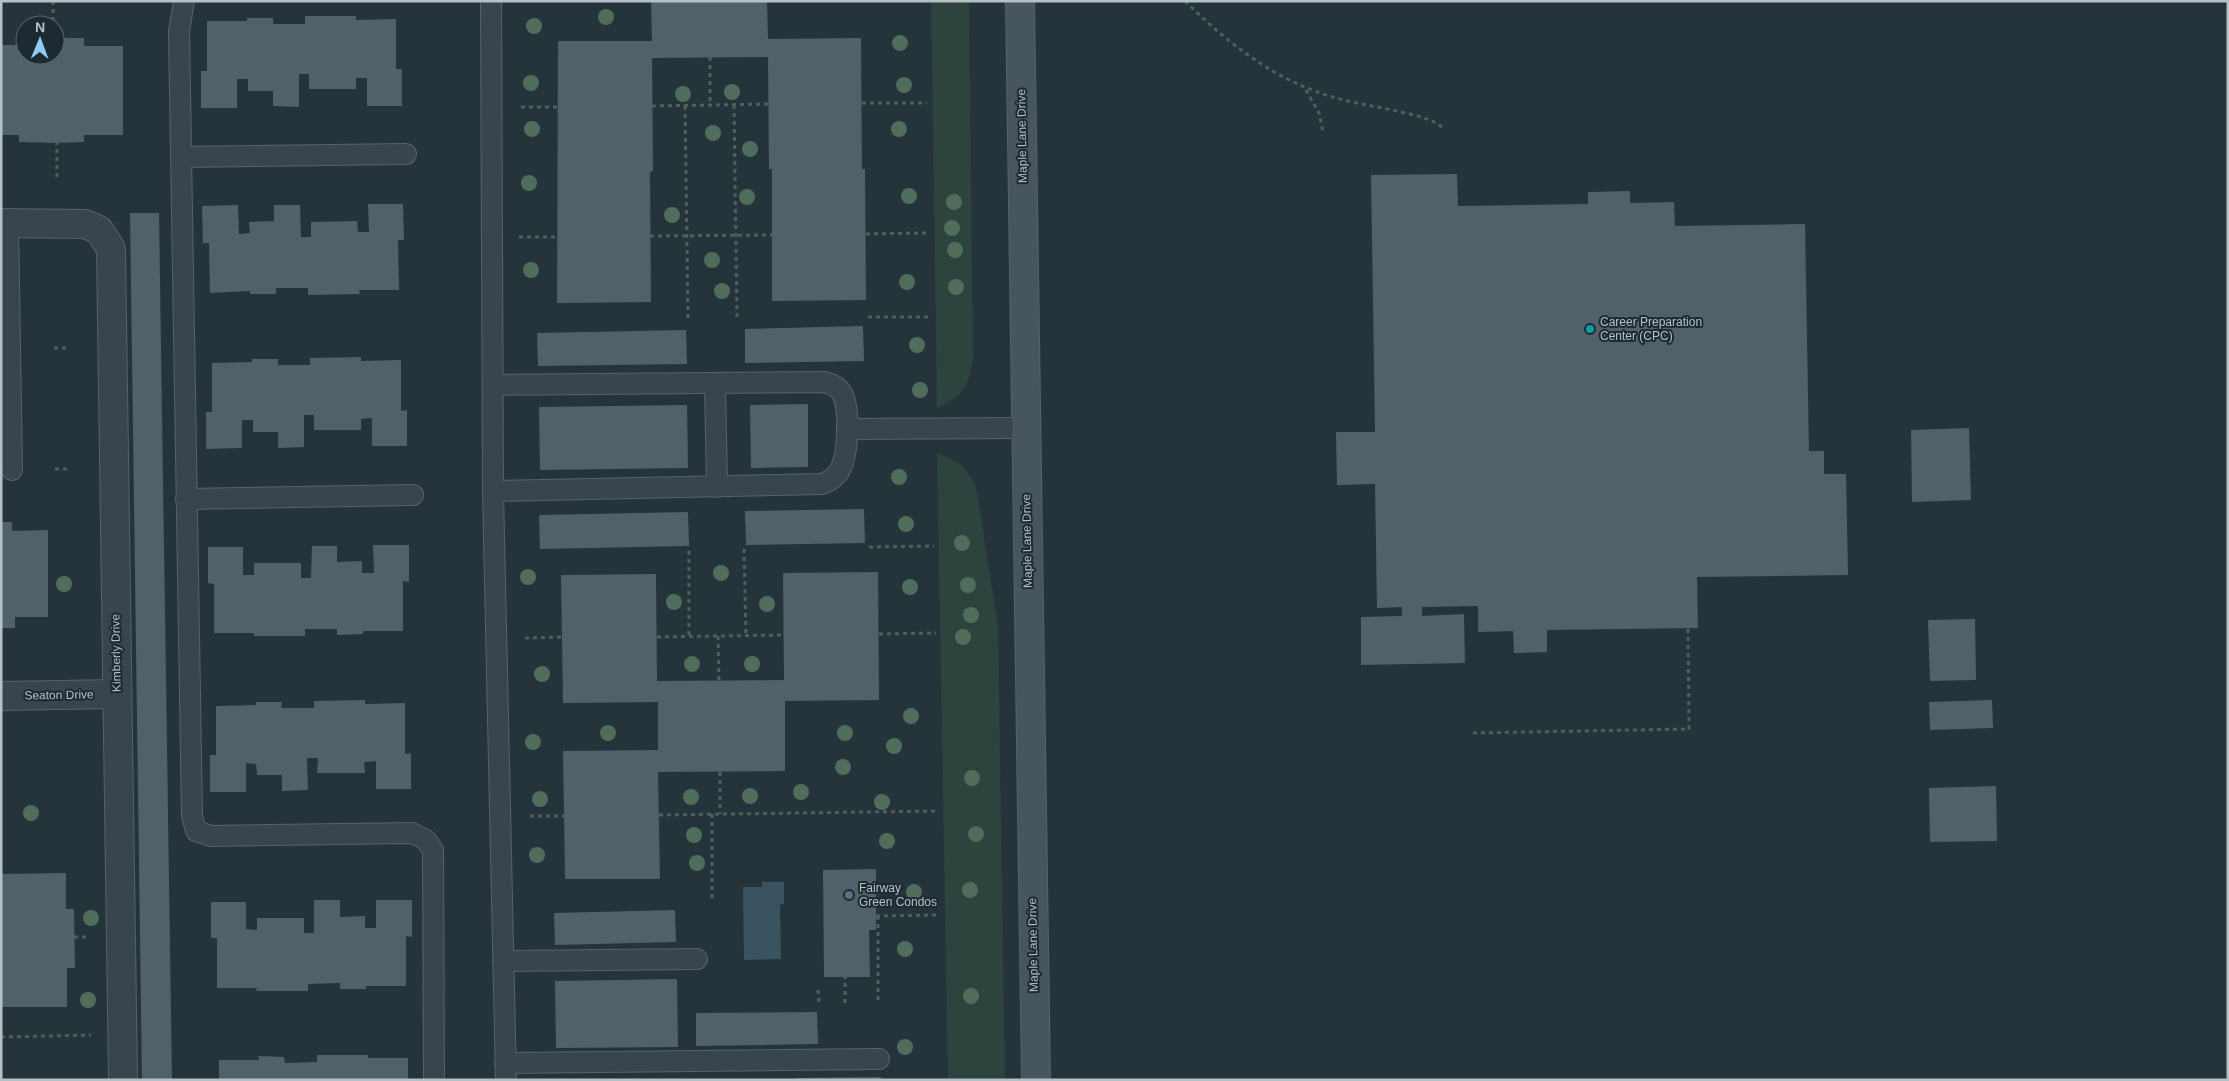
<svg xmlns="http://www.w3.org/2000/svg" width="2229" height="1081" font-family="Helvetica,sans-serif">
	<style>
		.green { fill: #2d433e }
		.water { fill: #3a5361 }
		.building { fill: #506169 }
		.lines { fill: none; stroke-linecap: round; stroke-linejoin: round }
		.lane-casing { stroke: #57636a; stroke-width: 22 }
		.street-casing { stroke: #57636a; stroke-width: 30 }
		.secondary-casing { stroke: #57636a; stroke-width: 30 }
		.path { stroke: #4c605e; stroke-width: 3; stroke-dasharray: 4 4; stroke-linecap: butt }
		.lane { stroke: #39454c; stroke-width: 20 }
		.street { stroke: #39454c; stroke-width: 28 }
		.secondary { stroke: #47555e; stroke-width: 28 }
		.tree { fill: #506d5b }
		.culture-dot { fill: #0f9aa8; stroke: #1e2a31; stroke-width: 2 }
		.service-dot { fill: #5c6f8a; stroke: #1e2a31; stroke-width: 2 }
		.labels { text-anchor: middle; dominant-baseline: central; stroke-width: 4; stroke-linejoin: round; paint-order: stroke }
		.street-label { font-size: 12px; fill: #b5c0c7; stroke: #1e2a31 }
		.poi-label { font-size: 12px; fill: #b5c0c7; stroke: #1e2a31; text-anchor: start }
	</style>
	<rect width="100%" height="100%" fill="#25343b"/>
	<!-- green -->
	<g class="green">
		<path d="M931 1H969L973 358C969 385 964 397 937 408Z"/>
		<path d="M937 453C958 461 965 466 976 486L998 626 1005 1080H948Z"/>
	</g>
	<!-- water -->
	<polygon class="water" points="762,882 784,882 784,904 780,905 781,959 744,960 743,887 762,887"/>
	<!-- building -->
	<g class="building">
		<polygon points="651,1 767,1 768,39 861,38 862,169 865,169 866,300 772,301 772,169 769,169 768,57 652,58 653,171 650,172 651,302 557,303 558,41 652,41"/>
		<polygon points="305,16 356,16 356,20 396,19 396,69 402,69 402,106 367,106 367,78 356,78 356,89 309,89 309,74 299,74 299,107 273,106 273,91 248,91 248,79 237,79 237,108 201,108 201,71 207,71 207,21 247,21 247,18 273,18 273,24 305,24"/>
		<polygon points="21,38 25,38 25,55 55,55 55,38 84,38 84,46 123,46 123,135 84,135 84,142 57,143 19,142 19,135 1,135 1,45 21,45"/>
		<polygon points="1457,174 1458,206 1588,204 1588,192 1630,191 1630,203 1674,202 1675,226 1805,224 1809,451 1824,451 1824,474 1846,474 1848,575 1697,577 1698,628 1547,630 1547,652 1514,653 1513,631 1478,632 1478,606 1422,607 1422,616 1464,614 1465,663 1361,665 1361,617 1402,616 1402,607 1377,608 1375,484 1337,485 1336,432 1375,432 1371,175"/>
		<polygon points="368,204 403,204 404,240 398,240 399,290 359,290 360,294 308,295 308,288 276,288 276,294 250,294 250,291 210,293 209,243 203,243 202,206 238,205 239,234 250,233 249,222 274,221 274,205 300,205 301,237 311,237 311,222 357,221 358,232 369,232"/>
		<polygon points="130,213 159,213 172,1080 142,1080"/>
		<polygon points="863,326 864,361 745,363 745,329"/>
		<polygon points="686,330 687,364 538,366 537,333"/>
		<polygon points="361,357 361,361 401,360 401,411 407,410 407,446 372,446 372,418 361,419 361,430 314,430 314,415 304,415 304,447 278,448 278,432 253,432 253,420 242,420 242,448 206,449 206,412 212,412 212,363 252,362 252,359 278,359 278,365 310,365 310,358"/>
		<polygon points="808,404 808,467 751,468 750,405"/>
		<polygon points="687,405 688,468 540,470 539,407"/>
		<polygon points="1969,428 1971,500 1912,502 1911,430"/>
		<polygon points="864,509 865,543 746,545 745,511"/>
		<polygon points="688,512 689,546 540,549 539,515"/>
		<polygon points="1,522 12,522 12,531 48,530 48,617 15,617 15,628 1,628"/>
		<polygon points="373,545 409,545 409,582 403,581 403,631 363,631 363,634 337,635 337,629 305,629 305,636 254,636 254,633 214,633 214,584 208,583 208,547 243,547 243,575 254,575 254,563 301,563 301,578 311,578 312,546 337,546 337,562 362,561 362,573 374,573"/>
		<polygon points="878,572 879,700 785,701 785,771 658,772 660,879 565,879 563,751 658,750 658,702 563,703 561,575 656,574 657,681 784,680 783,573"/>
		<polygon points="1975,619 1976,680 1930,681 1928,620"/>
		<polygon points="365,700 365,704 405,703 405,754 411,753 411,789 376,789 376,761 364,762 365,773 317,773 318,758 307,758 308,790 282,791 282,775 257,775 256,764 246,763 246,792 210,792 210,755 216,755 216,706 256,705 256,702 282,702 281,708 314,708 314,701"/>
		<polygon points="1992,700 1993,728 1930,730 1929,702"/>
		<polygon points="1996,786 1997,841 1930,842 1929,788"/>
		<polygon points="876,869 876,930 869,930 870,977 824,977 823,870"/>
		<polygon points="66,873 66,909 74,909 75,968 67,968 67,1007 1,1007 1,874"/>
		<polygon points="314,900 340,900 340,917 365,916 365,928 376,928 376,900 412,900 412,937 406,936 406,986 366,986 366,989 340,989 340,983 308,984 308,991 256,991 257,988 217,988 217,938 211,938 211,902 246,902 246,929 257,930 257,918 304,918 304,933 314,933"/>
		<polygon points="675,910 676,942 555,945 554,913"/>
		<polygon points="677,979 678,1047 556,1048 555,981"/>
		<polygon points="817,1012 818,1044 696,1046 696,1013"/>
		<polygon points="317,1055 368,1055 368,1058 408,1058 408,1080 219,1080 219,1060 259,1060 258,1056 284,1057 285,1063 317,1062"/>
		<polygon points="881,1077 881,1080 796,1080 796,1078"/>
	</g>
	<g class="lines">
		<!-- lane casing -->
		<g class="lane-casing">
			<g id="lane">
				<polyline points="184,1 179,31 192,816 196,831 211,836 412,833 426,840 433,850 434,1080"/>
				<polyline points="491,1 493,491 506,1080"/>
				<polyline points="182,157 406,154"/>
				<polyline points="8,223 12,470"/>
				<polyline points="715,383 717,487"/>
				<path d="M493 385 825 382C831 384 837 386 841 392 851 406 848 455 840 470 836 477 830 481 822 484L493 491"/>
				<polyline points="847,429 1026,428"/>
				<polyline points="186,499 413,495"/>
				<polyline points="503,961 697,959"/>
				<polyline points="505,1063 879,1059"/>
			</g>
		</g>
		<!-- street casing -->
		<g class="street-casing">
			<g id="street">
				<polyline points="1,223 85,224 99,230 111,249 123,1080"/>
				<polyline points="1,696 116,694"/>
			</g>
		</g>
		<!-- secondary casing -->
		<g class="secondary-casing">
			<polyline id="secondary" points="1020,1 1036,1080"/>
		</g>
		<!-- path -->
		<g class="path">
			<polyline points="53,1 53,25"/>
			<path d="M1185 1C1233 48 1282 86 1348 101 1366 106 1435 115 1442 128"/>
			<polyline points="710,57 710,105"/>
			<polyline points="1306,90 1319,113 1323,132"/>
			<polyline points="862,103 927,103"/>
			<polyline points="734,105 737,319"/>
			<polyline points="652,106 768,104"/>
			<polyline points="685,106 688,320"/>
			<polyline points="521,107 558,107"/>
			<polyline points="57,177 57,143"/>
			<polyline points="866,234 929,233"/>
			<polyline points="650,236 772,235"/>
			<polyline points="519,237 556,237"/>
			<polyline points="868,317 931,317"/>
			<polyline points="54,348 69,348"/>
			<polyline points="55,469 71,469"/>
			<polyline points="869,547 934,546"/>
			<polyline points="744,549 746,636"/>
			<polyline points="689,551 689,637"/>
			<polyline points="879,634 936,633"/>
			<polyline points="718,636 719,681"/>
			<polyline points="657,637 784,635"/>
			<polyline points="525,638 562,637"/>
			<polyline points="1473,733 1689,729 1688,628"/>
			<polyline points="720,772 720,814"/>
			<polyline points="712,814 712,901"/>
			<polyline points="659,815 939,811"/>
			<polyline points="530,816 564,816"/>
			<polyline points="876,916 940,915"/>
			<polyline points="878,916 878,1002"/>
			<polyline points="74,937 89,937"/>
			<polyline points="818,990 819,1003"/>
			<polyline points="845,1003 845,977"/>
			<polyline points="1,1037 91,1035"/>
		</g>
		<!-- lane -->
		<use href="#lane" class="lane"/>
		<!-- street -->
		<use href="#street" class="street"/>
		<!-- secondary -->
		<use href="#secondary" class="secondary"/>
	</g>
	<!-- trees -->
	<g class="tree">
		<circle cx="606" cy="17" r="8"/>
		<circle cx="534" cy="26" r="8"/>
		<circle cx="900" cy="43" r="8"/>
		<circle cx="531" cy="83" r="8"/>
		<circle cx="904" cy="85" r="8"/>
		<circle cx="732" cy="92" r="8"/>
		<circle cx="683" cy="94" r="8"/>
		<circle cx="532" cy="129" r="8"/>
		<circle cx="899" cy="129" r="8"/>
		<circle cx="713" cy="133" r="8"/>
		<circle cx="750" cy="149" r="8"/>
		<circle cx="529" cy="183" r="8"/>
		<circle cx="909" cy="196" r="8"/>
		<circle cx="747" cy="197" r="8"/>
		<circle cx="954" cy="202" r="8"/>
		<circle cx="672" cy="215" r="8"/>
		<circle cx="952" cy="228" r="8"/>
		<circle cx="955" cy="250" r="8"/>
		<circle cx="712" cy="260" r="8"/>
		<circle cx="531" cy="270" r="8"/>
		<circle cx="907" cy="282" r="8"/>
		<circle cx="956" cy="287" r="8"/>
		<circle cx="722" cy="291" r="8"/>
		<circle cx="917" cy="345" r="8"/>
		<circle cx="920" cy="390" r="8"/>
		<circle cx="899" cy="477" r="8"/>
		<circle cx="906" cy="524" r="8"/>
		<circle cx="962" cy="543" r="8"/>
		<circle cx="721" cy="573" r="8"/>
		<circle cx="528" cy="577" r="8"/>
		<circle cx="64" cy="584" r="8"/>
		<circle cx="968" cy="585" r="8"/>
		<circle cx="910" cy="587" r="8"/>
		<circle cx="674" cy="602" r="8"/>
		<circle cx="767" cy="604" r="8"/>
		<circle cx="971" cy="615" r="8"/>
		<circle cx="963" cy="637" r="8"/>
		<circle cx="692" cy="664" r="8"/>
		<circle cx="752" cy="664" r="8"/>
		<circle cx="542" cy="674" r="8"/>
		<circle cx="911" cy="716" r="8"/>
		<circle cx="608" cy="733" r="8"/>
		<circle cx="845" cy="733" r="8"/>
		<circle cx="533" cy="742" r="8"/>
		<circle cx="894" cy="746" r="8"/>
		<circle cx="843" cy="767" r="8"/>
		<circle cx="972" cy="778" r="8"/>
		<circle cx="801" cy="792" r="8"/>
		<circle cx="750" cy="796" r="8"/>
		<circle cx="691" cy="797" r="8"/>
		<circle cx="540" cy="799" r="8"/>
		<circle cx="882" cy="802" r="8"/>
		<circle cx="31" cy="813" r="8"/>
		<circle cx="976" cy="834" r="8"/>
		<circle cx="694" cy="835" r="8"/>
		<circle cx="887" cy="841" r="8"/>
		<circle cx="537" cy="855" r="8"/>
		<circle cx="697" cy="863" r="8"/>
		<circle cx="970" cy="890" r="8"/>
		<circle cx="914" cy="892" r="8"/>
		<circle cx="91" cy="918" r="8"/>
		<circle cx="905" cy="949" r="8"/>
		<circle cx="971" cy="996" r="8"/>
		<circle cx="88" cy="1000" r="8"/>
		<circle cx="905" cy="1047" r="8"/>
	</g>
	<!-- markers -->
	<circle class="culture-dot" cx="1590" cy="329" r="5"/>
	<circle class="service-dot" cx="849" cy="895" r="5"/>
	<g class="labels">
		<!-- street labels -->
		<g class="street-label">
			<text transform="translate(1022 136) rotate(-91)">Maple Lane Drive</text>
			<text transform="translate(1027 541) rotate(-91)">Maple Lane Drive</text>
			<text transform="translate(116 653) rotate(-91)">Kimberly Drive</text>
			<text transform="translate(59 695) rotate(-1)">Seaton Drive</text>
			<text transform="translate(1033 945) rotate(-91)">Maple Lane Drive</text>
		</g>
		<!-- poi labels -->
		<g class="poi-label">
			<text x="1600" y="322">Career Preparation<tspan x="1600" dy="14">Center (CPC)</tspan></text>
			<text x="859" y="888">Fairway<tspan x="859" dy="14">Green Condos</tspan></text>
		</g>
	</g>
	<!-- border -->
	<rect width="2229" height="1081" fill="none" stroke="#b5c0c7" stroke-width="5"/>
	<!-- north arrow -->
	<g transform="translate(40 40) rotate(1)"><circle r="24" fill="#1e2a31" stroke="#5a666d"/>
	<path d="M0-4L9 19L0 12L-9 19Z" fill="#90cbf1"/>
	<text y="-8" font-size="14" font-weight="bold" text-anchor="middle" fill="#b5c0c7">N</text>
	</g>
</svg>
